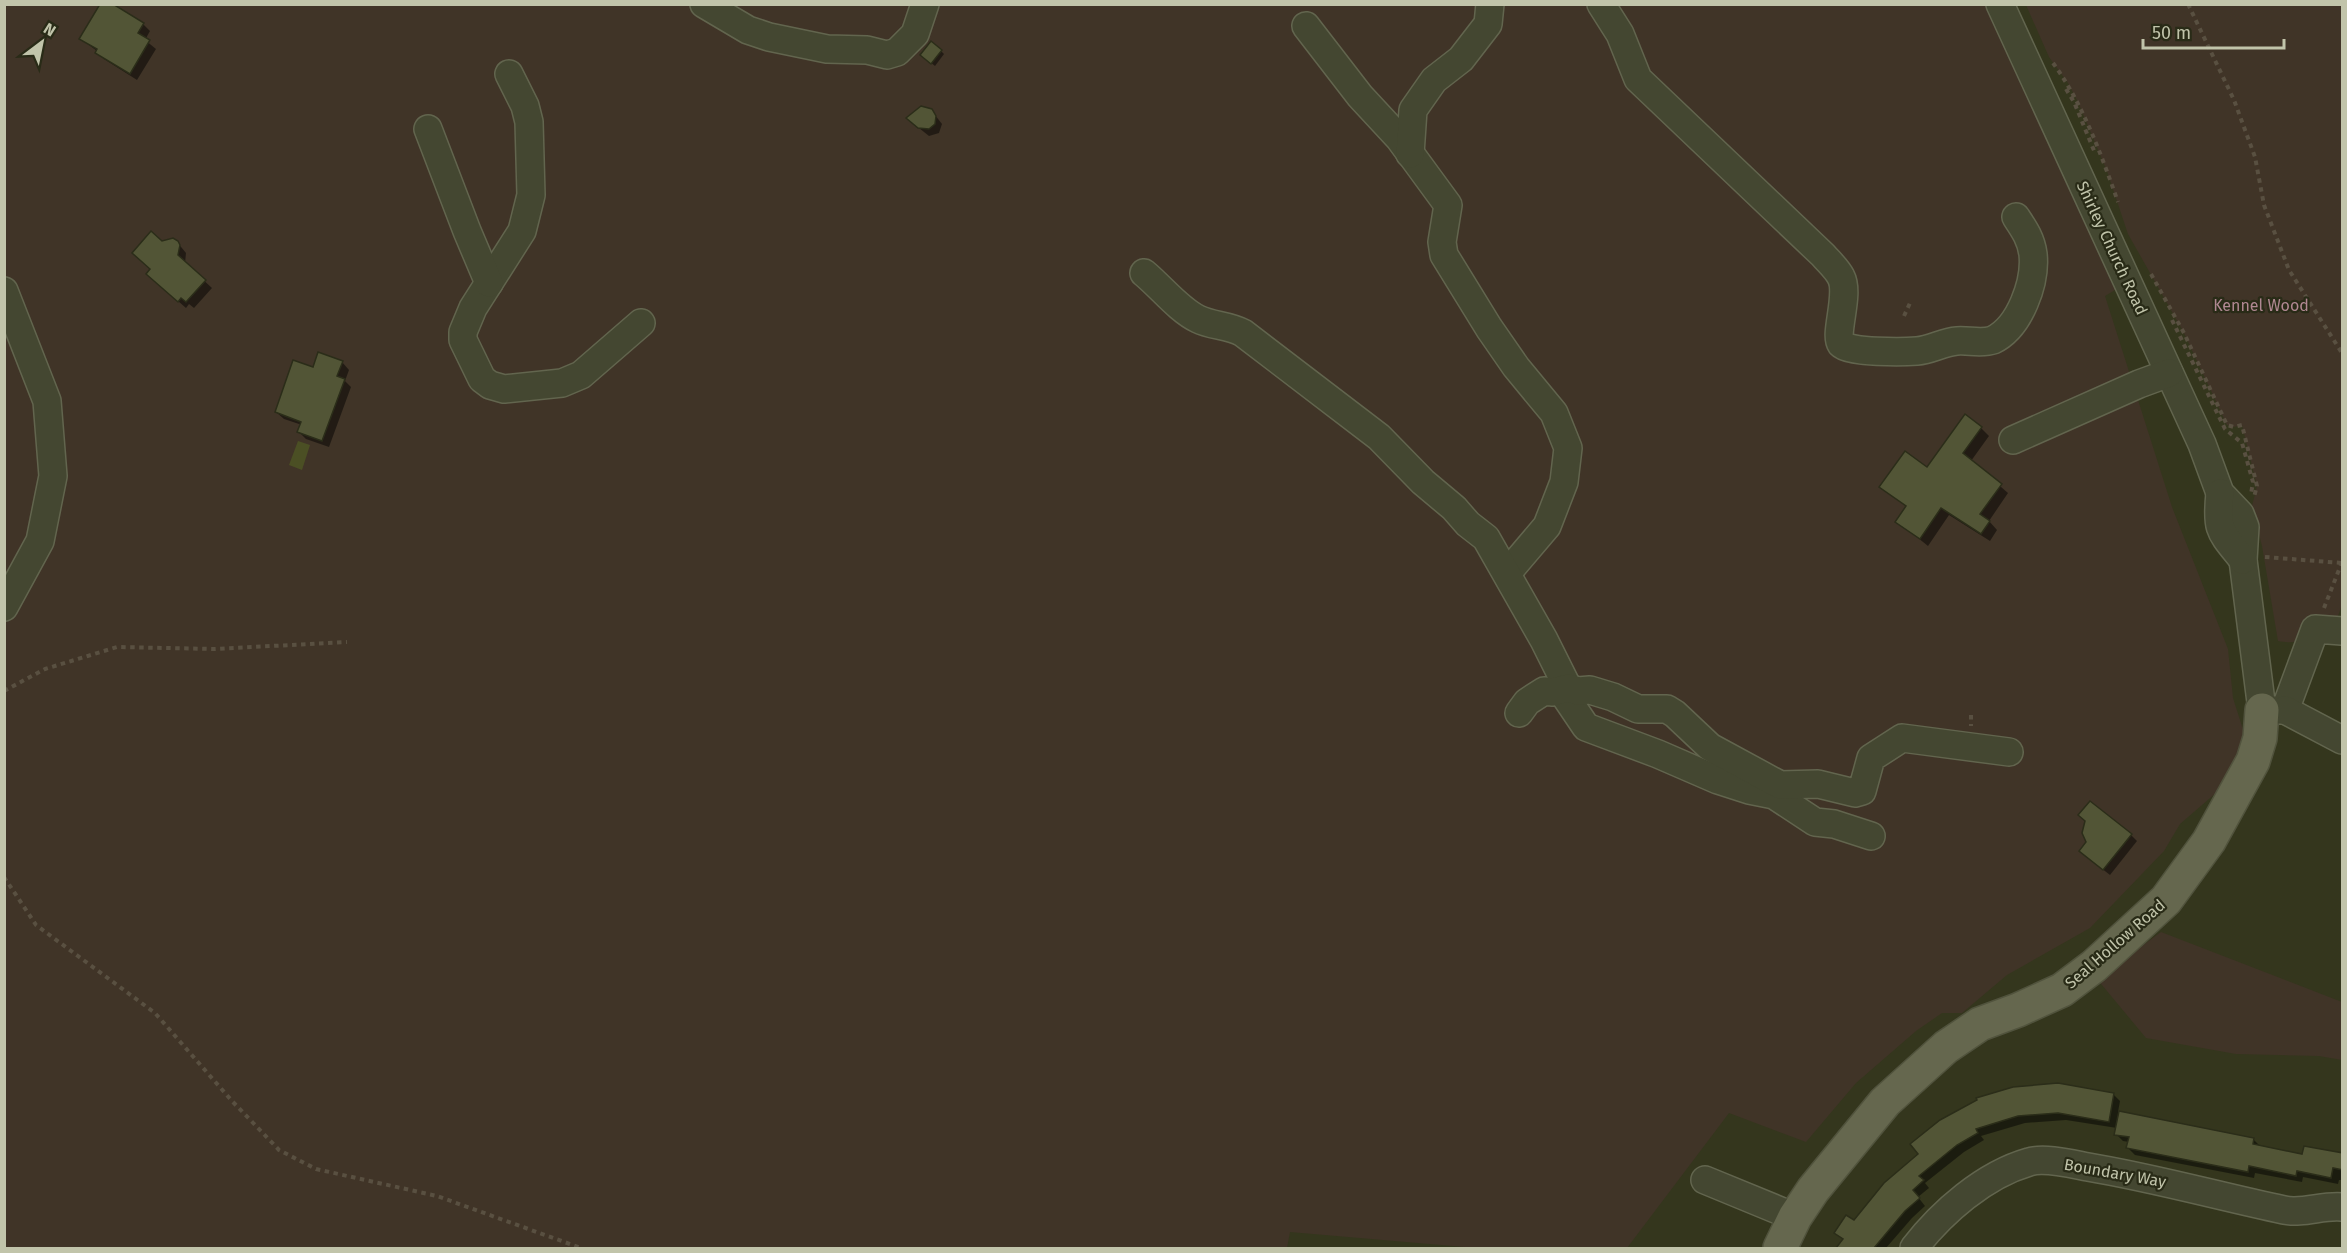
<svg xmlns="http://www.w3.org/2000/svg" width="2347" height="1253" font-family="'Fira Sans',sans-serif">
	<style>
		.green { fill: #403427 }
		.water { fill: #4b4f24 }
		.shadow { fill: #0007 }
		.building { fill: #525536; stroke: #2b2d19; stroke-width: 1.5 }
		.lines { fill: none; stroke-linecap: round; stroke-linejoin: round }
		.minor-casing { stroke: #62654e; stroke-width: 30 }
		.major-casing { stroke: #51533d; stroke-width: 36 }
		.path { stroke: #595041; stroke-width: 4; stroke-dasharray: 4.5 4.5; stroke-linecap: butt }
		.minor { stroke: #444731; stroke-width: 27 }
		.major { stroke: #65674e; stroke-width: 33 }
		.labels { text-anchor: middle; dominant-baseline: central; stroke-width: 4.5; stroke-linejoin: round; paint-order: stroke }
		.street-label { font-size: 16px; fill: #c1c4aa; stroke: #292b17 }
		.park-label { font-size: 16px; fill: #b08892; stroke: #292b17 }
	</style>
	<rect width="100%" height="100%" fill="#34361d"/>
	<!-- green -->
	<g class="green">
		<polygon points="5,5 1989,5 2120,287 2105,296 2172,507 2228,649 2233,698 2253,761 2180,824 2164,851 2090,928 2007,975 1962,1013 1942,1013 1916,1031 1856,1083 1806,1142 1729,1113 1627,1248 1476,1248 1290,1232 1287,1248 5,1248"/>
		<path d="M2026 5H2342V605L2338 616H2312C2302 639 2304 645 2278 641L2262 546 2252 506 2257 486 2242 425 2234 427 2227 425 2184 333 2128 234 2107 171 2078 102 2068 83 2049 57Z"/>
		<polygon points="2161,932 2342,1002 2342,1060 2319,1056 2236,1054 2146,1038 2097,979"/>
	</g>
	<!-- water -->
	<polygon class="water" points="298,441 310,445 302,470 289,465"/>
	<!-- shadow -->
	<g class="shadow">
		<polygon points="110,4 143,24 150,31 145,40 156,49 137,80 104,59 97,51 81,39"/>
		<polygon points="941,51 944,54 935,66 925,58"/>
		<polygon points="935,115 942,124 939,133 929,136 914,124"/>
		<polygon points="177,242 186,253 185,263 212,288 194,308 189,304 186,308 155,281 162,243"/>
		<polygon points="342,362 349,370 345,381 351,387 329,447 306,439 299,432 302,425 284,419 276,412 313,369"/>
		<polygon points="1981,428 1989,436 1971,461 2008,493 1989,521 1997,530 1990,541 1949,515 1928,546 1897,521 1907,507 1881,486 1927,469"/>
		<polygon points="2131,835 2137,841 2110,875 2087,857 2088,843"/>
		<polygon points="2113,1094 2120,1101 2118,1112 2254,1140 2261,1147 2303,1156 2342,1155 2342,1151 2342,1180 2339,1180 2338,1184 2303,1177 2302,1182 2255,1173 2254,1178 2135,1155 2128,1148 2129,1142 2123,1141 2116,1134 2117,1128 2066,1120 2025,1123 1981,1136 1984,1140 1964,1152 1925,1183 1929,1188 1918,1197 1925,1206 1912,1218 1886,1248 1839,1248 1844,1240 1836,1232 1854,1222 1920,1154 1941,1121"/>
	</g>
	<!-- building -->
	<g class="building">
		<polygon points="100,4 113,4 144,23 138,33 150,40 130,74 95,53 97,49 79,39"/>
		<polygon points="931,41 942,50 931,64 920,55"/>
		<polygon points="921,106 932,109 936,116 935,124 929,129 918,128 906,118"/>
		<polygon points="151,231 162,241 173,238 178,241 180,245 178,255 206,280 186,302 181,298 178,302 146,274 150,269 132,253"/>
		<polygon points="318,352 343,361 337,376 345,379 322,441 297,432 301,422 275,412 293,360 313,367"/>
		<polygon points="1965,414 1982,427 1963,453 2002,484 1980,514 1990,521 1981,534 1941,508 1920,539 1895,522 1906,506 1879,487 1905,451 1927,467"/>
		<polygon points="2090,801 2132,834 2103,870 2079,851 2086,842 2082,833 2085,821 2078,815"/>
		<polygon points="2058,1083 2114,1093 2109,1122 2058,1113 2018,1116 1976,1129 1978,1133 1957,1145 1919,1176 1924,1180 1913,1190 1920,1198 1905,1211 1874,1248 1836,1248 1843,1239 1834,1233 1846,1215 1854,1220 1884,1183 1918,1154 1910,1144 1940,1120 1977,1100 1976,1098 2013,1087"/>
		<polygon points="2119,1111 2254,1138 2253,1144 2302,1154 2304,1146 2343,1153 2343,1170 2333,1168 2331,1178 2297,1171 2296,1176 2249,1166 2248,1172 2126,1148 2129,1137 2114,1135"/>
	</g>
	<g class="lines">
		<!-- minor casing -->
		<g class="minor-casing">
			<g id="minor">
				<polyline points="704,4 748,30 769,37 827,49 867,50 887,55 897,52 915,34 925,4"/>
				<path d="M1601 4 1620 34 1638 79 1823 255C1829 262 1837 269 1841 277 1850 294 1834 334 1841 344 1849 353 1904 352 1917 351 1931 350 1943 342 1957 341 1968 340 1982 344 1993 340 2020 327 2036 282 2033 254 2031 239 2024 229 2016 217"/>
				<polyline points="2000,4 2202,444 2220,493 2240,514 2245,527 2243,560 2262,710 2285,710 2315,629 2342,631"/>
				<polyline points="1306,26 1360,96 1399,138 1448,205 1442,242 1444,255 1489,328 1516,367 1554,413 1568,448 1564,482 1547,526 1508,572"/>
				<polyline points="509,74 525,106 529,122 531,195 522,231 473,308 463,332 463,340 482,379 490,385 504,389 562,383 581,375 641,323"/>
				<polyline points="428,129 467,231 489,283"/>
				<polyline points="1410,154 1413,110 1434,80 1461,59 1488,24 1490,4"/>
				<path d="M1144 273C1161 287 1179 310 1198 319 1212 326 1229 325 1243 333L1379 437 1423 482 1454 508 1468 524 1486 538 1544 640 1568 688"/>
				<polyline points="4,291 47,401 53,476 40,541 4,607"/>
				<polyline points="2013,440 2139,384 2169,373"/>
				<path d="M2220 493C2216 531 2220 531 2243 560"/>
				<polyline points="1561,690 1586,727 1658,754 1718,780 1749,790 1774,795 1815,822 1834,824 1871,836"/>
				<polyline points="2285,710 2342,740"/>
				<polyline points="1519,713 1527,702 1544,691 1553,692 1568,688 1578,691 1590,690 1613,697 1638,709 1667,709 1675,714 1710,747 1780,785 1818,784 1855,793 1862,791 1871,758 1902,738 2009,752"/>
				<polyline points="1705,1180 1795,1217"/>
				<path d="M1914 1248C1942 1212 1984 1175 2029 1162 2044 1157 2072 1164 2088 1167 2154 1178 2218 1196 2284 1210 2303 1214 2323 1205 2342 1207"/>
			</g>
		</g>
		<!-- major casing -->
		<g class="major-casing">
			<polyline id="major" points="1780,1248 1795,1217 1813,1190 1885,1102 1946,1047 1980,1024 2018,1010 2062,990 2094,966 2166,900 2209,841 2253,761 2260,738 2262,710"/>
		</g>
		<!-- path -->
		<g class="path">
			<polyline points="2188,4 2234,100 2255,157 2264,205 2289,270 2342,353"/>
			<path d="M2053 63C2083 104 2101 154 2118 202"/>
			<polyline points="2066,89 2074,102 2095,153"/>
			<polyline points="2151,274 2184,333 2227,425 2234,427 2242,425 2257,486 2254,497"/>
			<polyline points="1904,316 1910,303"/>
			<polyline points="2172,320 2225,429 2242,443 2253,482 2251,494"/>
			<polyline points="2265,557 2342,563"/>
			<polyline points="2324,608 2342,562"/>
			<polyline points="4,691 45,669 117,647 215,649 347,642"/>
			<polyline points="1971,715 1971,726"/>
			<polyline points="4,877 36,925 155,1013 232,1101 279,1150 316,1169 437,1196 581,1248"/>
		</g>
		<!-- minor -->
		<use href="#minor" class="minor"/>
		<!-- major -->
		<use href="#major" class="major"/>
	</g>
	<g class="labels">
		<!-- street labels -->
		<g class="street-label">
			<text transform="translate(2112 248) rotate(65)">Shirley Church Road</text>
			<text transform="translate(2115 944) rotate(-41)">Seal Hollow Road</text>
			<text transform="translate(2115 1173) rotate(10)">Boundary Way</text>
		</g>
		<!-- park labels -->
		<g class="park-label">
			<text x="2261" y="305">Kennel Wood</text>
		</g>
	</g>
	<!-- border -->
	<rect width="2347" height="1253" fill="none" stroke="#c1c4aa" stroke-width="12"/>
	<!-- north arrow -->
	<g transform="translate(42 42) rotate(32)" stroke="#292b17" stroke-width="4.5" paint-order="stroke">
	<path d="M0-4.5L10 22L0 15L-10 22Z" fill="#c1c4aa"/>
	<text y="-9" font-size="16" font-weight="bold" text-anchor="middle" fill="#c1c4aa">N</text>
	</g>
	<!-- scale -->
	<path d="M2143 39v9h141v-9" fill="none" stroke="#c1c4aa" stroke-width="3"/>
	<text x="2152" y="39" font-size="18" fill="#c1c4aa" stroke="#292b17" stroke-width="4.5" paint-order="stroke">50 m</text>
</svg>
